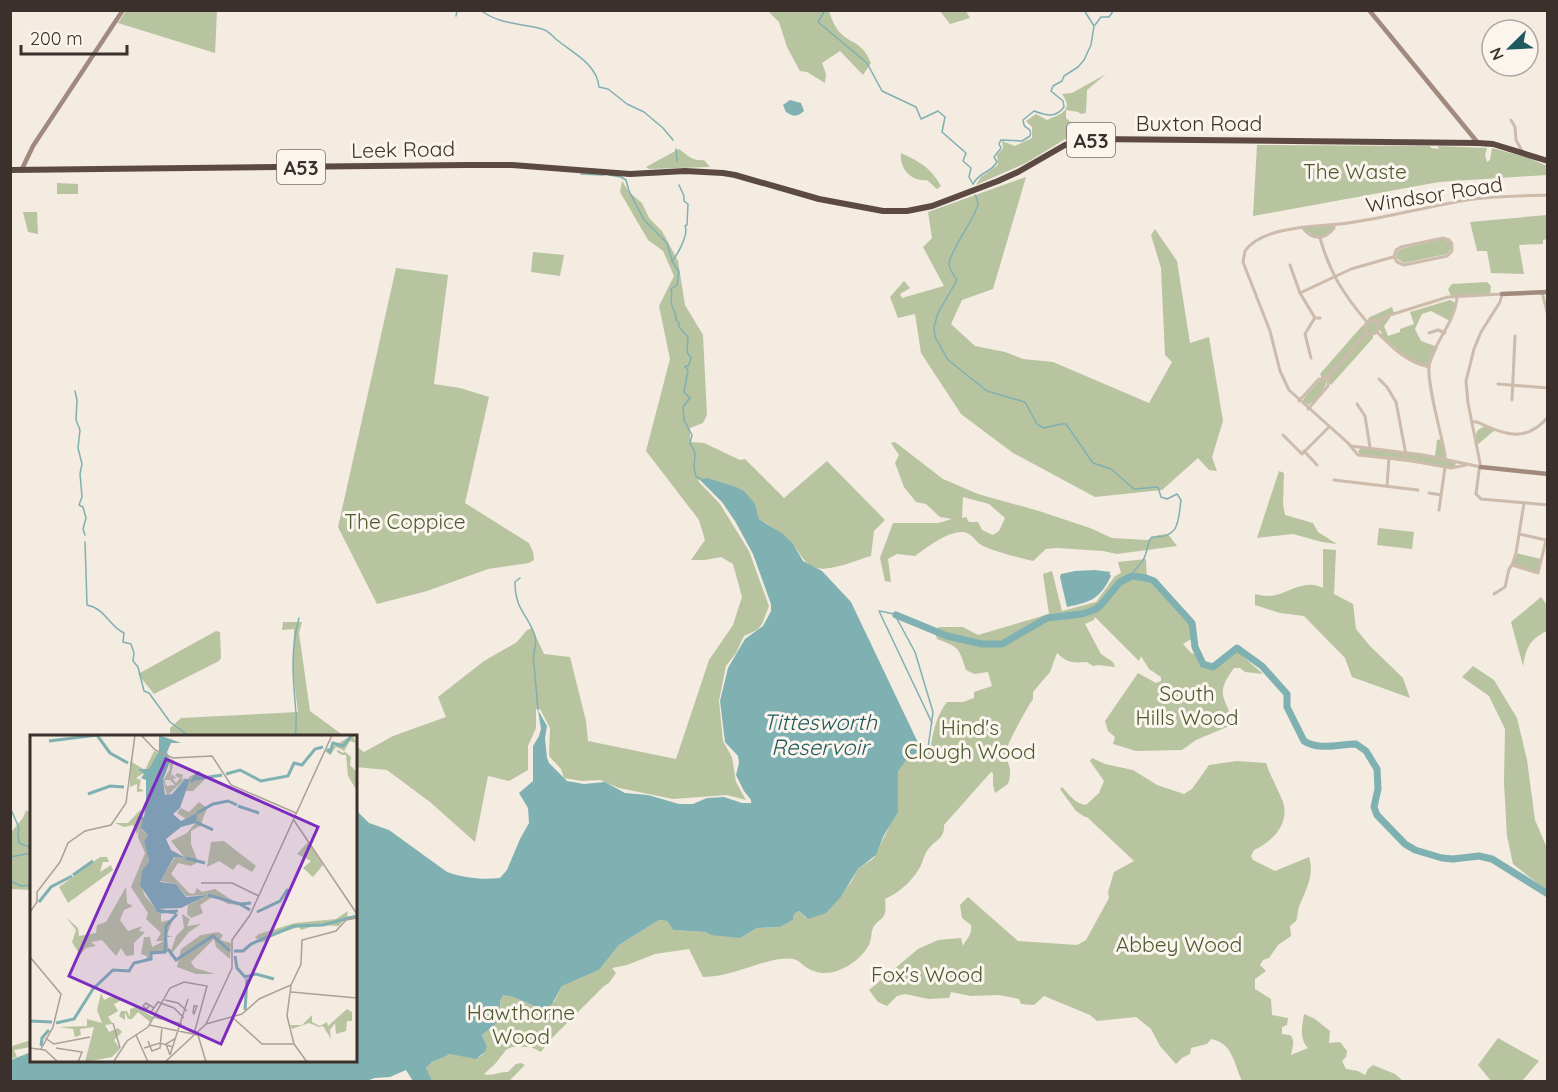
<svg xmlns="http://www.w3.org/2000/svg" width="1558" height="1092" font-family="Quicksand,sans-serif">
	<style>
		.green { fill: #b8c4a0; fill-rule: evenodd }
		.water { fill: #7fb0b2 }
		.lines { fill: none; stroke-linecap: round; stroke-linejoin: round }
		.stream { stroke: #7fb0b2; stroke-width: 1.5 }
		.river { stroke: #7fb0b2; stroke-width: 7 }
		.street { stroke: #cdbbac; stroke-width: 3 }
		.secondary { stroke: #a18a7d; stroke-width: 4.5 }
		.highway { stroke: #5c4a42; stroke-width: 6 }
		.labels { text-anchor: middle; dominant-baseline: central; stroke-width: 6; stroke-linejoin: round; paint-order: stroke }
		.shield { fill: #fbf5ee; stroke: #756b66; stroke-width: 1.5 }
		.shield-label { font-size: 20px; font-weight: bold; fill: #3b302b }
		.street-label { font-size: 21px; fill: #3b302b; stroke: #fbf5ee }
		.park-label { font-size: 21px; fill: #4a5a2e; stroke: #fbf5ee }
		.water-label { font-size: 22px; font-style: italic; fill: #1f5a5e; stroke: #fbf5ee }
		.inset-river { fill: none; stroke: #7fb0b2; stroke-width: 3 }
		.inset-road { fill: none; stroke: #aaa098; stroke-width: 1.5 }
		.view { fill: #7b2cbf; fill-opacity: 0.15; stroke: #7b2cbf; stroke-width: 3 }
		.inset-edge { fill: none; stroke: #3b302b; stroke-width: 3 }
	</style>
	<rect width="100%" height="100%" fill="#f4ebe1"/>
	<!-- green -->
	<g class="green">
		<polygon points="126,11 217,11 215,53 118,23"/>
		<path d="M768 11H829C831 17 833 23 837 29 849 45 861 39 871 63L863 75 840 51 822 63 826 74 825 83 807 72 800 71 787 47 779 22Z"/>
		<polygon points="940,11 966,11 970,18 950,24"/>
		<path d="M1106 74 1087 90 1086 113 1081 114 1078 112 1066 110V118L1073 124 1097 136 1067 138 1026 163 976 185 981 177 998 165 997 155 1003 148 1002 141 1015 146 1032 138V127L1026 121 1036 114 1047 120C1062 114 1074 110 1062 94L1072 93Z"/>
		<polygon points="1257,145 1430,146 1431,148 1439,149 1438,146 1487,148 1485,155 1487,162 1490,160 1492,148 1529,158 1547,166 1547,175 1439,182 1253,216"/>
		<path d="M679 149C687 155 694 162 704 160L710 167 649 169 646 167Z"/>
		<path d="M901 153C920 162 930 167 941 186L937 189 927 180C911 182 899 168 901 153Z"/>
		<polygon points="1026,177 993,289 962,300 951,324 975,346 1005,352 1023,359 1053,362 1149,403 1172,362 1165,355 1161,268 1151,235 1155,229 1177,261 1190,343 1209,337 1223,421 1212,457 1217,471 1209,470 1198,458 1162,490 1095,497 1013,453 961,414 921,353 915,314 898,318 890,297 904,281 910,288 900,294 902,298 944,286 923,247 932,238 928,212"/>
		<path d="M622 181 629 192 642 203 649 218 662 231 678 261 685 305 703 335 707 415 703 423 690 428V442L704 443 740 460 745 459 784 498 827 461 885 520 874 531 871 556C857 560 844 566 830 568 806 572 804 557 793 545 783 534 772 526 759 519 751 494 741 487 716 482 709 480 705 477 698 481L720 504 749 551 769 606 762 624 757 630 744 636 736 653 726 666 719 701 723 741 732 757 736 782 746 800 727 795 673 799 619 788 600 780 582 781 564 778 561 769 549 756 550 728 540 709H536V728L528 746V770L509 781 488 776 475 842 430 802 387 770 356 767V746L364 752 393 736 446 717 438 697 484 661 517 642 527 630 532 628 544 654 570 657 586 721 588 741 676 759 709 660 733 625 742 597 733 564 721 557 705 560H691L705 540 699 520 646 451 670 359 659 306 674 276 663 251 648 240 620 192Z"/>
		<polygon points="57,183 78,184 78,194 57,194"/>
		<polygon points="23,212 37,212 38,234 28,232"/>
		<polygon points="1547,215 1547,239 1543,240 1543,244 1519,245 1524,274 1491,273 1487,251 1477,251 1470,222"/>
		<polygon points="1334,225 1330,233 1316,238 1302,227"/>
		<polygon points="1443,239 1451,243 1452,248 1447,254 1404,263 1396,258 1397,252 1400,249"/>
		<polygon points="533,252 564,255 560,276 531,272"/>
		<polygon points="396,268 448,275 434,384 460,388 489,397 465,503 529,543 533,552 534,560 529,563 488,569 427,591 377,604 338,527"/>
		<polygon points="1487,282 1491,286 1490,295 1451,296 1448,289 1452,284"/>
		<path d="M1450 300 1456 303 1450 321 1431 311 1422 314 1415 329 1421 341 1438 347 1429 367 1412 362 1381 335 1382 334 1379 328 1373 334V338L1331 385 1326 379C1328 388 1315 401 1308 405L1303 401 1304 398 1322 378 1320 374 1361 327 1370 320 1368 318 1392 307 1394 313 1390 315V318L1384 326 1388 336 1400 332V329L1414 324 1410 312Z"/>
		<polygon points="1483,427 1487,427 1495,430 1477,445 1475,436 1478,430"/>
		<polygon points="1442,439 1445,458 1456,463 1454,468 1361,456 1358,451 1362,447 1435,456 1437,440"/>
		<path d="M895 442 943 479 978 494 1039 511 1090 528 1112 538 1147 540 1158 535 1168 534 1177 546 1117 554 1103 551 1057 548 1046 549 1033 561C1017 557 999 553 983 546 977 543 975 538 969 534 955 525 926 548 915 556L897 554 888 559 891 582 885 581 880 558 893 523H938L952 519 940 517 926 504 916 502 904 487 895 463 899 455 891 443ZM963 497 989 504 1005 518 999 531 993 535 982 530 978 522H969L966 517 962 518Z"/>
		<polygon points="1279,471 1284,473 1283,504 1285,515 1313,523 1318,532 1337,544 1322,542 1293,534 1257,538"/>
		<polygon points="1379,528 1414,532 1412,549 1377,545"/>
		<path d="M1323 549 1336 550 1334 594 1353 604 1356 629 1370 646 1403 678 1410 698 1352 677 1345 658 1304 616 1280 613 1255 605V594C1259 595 1265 596 1270 596 1288 595 1302 578 1323 588Z"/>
		<polygon points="1516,553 1541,559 1538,573 1512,565"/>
		<path d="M1146 559 1147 582 1154 585 1189 624 1191 639 1183 644 1191 653 1195 654 1201 664 1213 668 1223 658 1224 660 1237 651 1263 674 1245 672 1240 668H1234C1214 695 1225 696 1234 724L1196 740 1182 750 1136 751 1113 744 1115 737 1108 731 1105 721 1138 673 1156 683 1161 681V677L1149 669 1141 656 1139 661 1095 617 1094 620 1085 624 1101 654 1113 662 1115 667 1098 665 1093 666 1087 662C1073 663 1067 663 1057 653L1050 672 1033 692V699C1028 706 1007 744 1006 751 1005 763 1014 765 1008 784L995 793 993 785V773L991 772 944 825C945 840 934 840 927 851 923 857 922 866 917 872 909 884 898 893 885 899 888 925 877 915 872 931 871 936 871 940 869 945 860 962 833 979 814 971 799 966 802 956 780 959 754 963 731 977 703 977L689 949 655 954 627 965 612 968 616 973 609 983 604 986 549 1041 541 1052 531 1047H512L506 1050 495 1064 484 1074C492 1077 499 1071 508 1072L516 1064 521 1063 525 1065 509 1081H430L426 1068C431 1061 446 1053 455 1054 469 1056 481 1064 487 1047L482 1035 502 1016 500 1001 503 995 513 997 536 1007 554 1002 562 986 599 970 619 945 659 920 667 921 673 930 706 932 740 938 757 928 780 927 793 920 794 914 799 911 806 918 829 910 851 882 858 869 874 858 889 827 898 783V771C904 761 915 750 927 753L930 750C933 732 936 716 947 702H963L974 698V692L992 686 988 672 974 674 966 670C959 648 959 647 937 639L935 633 939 627H963L978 635 1049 614 1043 574 1052 571 1062 611 1096 602 1115 576 1121 573 1118 562Z"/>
		<path d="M1541 597 1547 605V631C1530 639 1526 648 1523 666L1511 622Z"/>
		<polygon points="283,622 302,622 299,633 310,711 344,736 170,736 170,728 181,718 298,712 293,673 294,629 282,630"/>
		<polygon points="216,631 220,632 221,658 219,661 154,694 138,674"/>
		<polygon points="1473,666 1494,680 1517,718 1527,760 1535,820 1547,848 1547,891 1513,864 1507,836 1504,782 1505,729 1489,696 1462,677"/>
		<path d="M1092 758 1105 764 1133 770 1157 785 1184 794 1192 789 1209 765 1237 761 1266 763C1270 776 1278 789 1283 802 1290 824 1272 842 1254 850L1251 856 1253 860 1275 871 1309 857C1315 877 1305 890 1299 907 1297 912 1298 916 1296 921L1290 926 1291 936 1278 945 1269 958 1263 960 1260 965 1266 971 1255 979V989L1271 999 1272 1015 1288 1018 1287 1025 1282 1027V1034L1290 1035C1296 1041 1292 1048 1291 1055L1308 1048C1299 1038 1302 1027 1304 1014L1315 1019 1330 1031 1329 1043 1340 1042 1347 1051 1346 1057 1342 1061 1346 1069 1358 1071 1365 1075 1368 1069 1373 1065 1395 1074 1403 1081H1242C1234 1064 1233 1043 1211 1039L1207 1044 1191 1048 1190 1054 1182 1058 1176 1064 1160 1046 1151 1029 1136 1017 1097 1021 1090 1015 1044 996 1034 1005 1021 1004 1019 999 999 995 971 996 951 992 949 998 929 999 905 994 897 996 887 1006 878 1002 869 990 918 949 938 940 961 938 963 946C967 937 972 936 971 925L962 918 960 905 968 897 1018 941 1077 945 1086 940 1109 898 1108 892 1114 872 1134 861 1087 817H1085L1076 811 1060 789 1062 787C1069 794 1075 804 1086 805L1099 793 1104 781 1090 761Z"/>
		<polygon points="26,810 31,814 31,890 11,889 11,832 23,818"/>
		<polygon points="1498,1038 1539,1061 1522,1081 1491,1081 1478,1065"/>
		<polygon points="31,1040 31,1047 14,1050 17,1057 11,1059 11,1044 12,1046"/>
	</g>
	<!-- water -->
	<g class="water">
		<path d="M790 100 801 103 804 111C797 117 794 117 786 112L783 105Z"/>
		<path d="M707 478 736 487 744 491 755 504 759 519 783 534 793 544 803 561 822 571 851 602 922 751 908 758 898 771V812L884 835 876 855 858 869 840 898 826 913 808 919 799 911 794 914 793 920 780 927 757 928 740 938 711 935 706 932 673 930 667 921 659 920 619 945 599 970 562 986 552 1004 548 1007 539 1008 513 997 503 995 500 1001 501 1019 482 1035 487 1047 485 1052 476 1059 450 1054 432 1062 426 1068 432 1081H413L406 1070 390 1077 375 1078 363 1082 11 1081V1060L31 1052 32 1060H356V810L369 823 389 830 447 872C463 878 483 880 500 878L507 870 520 839 529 823 528 808 519 793 533 781V746L539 736 541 729 538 710 547 726 545 738 547 758 549 763 567 781 584 784 605 782 625 793 648 795 679 804H693L707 798 724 797 742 803H751V800L744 791 736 775 739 763 738 756 725 742 720 701 728 668 745 639 763 626 771 611V604L753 554 735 521 722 502 700 480Z"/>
		<path d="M1095 570 1111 572 1109 573 1111 576C1100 599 1091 602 1067 607L1060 577 1061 574 1075 571Z"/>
	</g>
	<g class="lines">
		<!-- stream -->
		<g class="stream">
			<path d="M480 10C501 25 519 23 542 29 548 30 552 36 557 40 573 53 597 64 599 87L608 89 627 104 644 112 663 128 673 140"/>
			<polyline points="821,10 824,12 818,22 867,63 882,91 916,107 921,119 938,111 945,117 942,132 966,153 963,161 971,168 969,177 973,184"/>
			<polyline points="1127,10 1138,10"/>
			<polyline points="1164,10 1169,10"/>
			<polyline points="456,16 457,10"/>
			<polyline points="1095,25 1101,17 1109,17 1114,10"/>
			<polyline points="676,149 677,161"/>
			<polyline points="581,174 604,175"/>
			<path d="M609 175 621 177 626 180 629 191 644 220 667 243 672 261C678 254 689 234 685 226L687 225 688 204 684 201V196L679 185"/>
			<path d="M973 184C981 170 990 174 997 162L994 157 1001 148 999 144 1001 140 1022 141 1030 136C1032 128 1027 130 1024 125L1023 120 1034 111C1045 115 1055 119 1064 107L1063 101 1051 91 1053 86 1062 81 1064 76 1078 67 1084 60 1091 45 1094 26 1084 10"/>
			<path d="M975 195C976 196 978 202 978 203 979 212 951 249 949 263 949 270 954 275 957 280L938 313 934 327 935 337 948 360 987 391 1025 402 1037 424 1044 428 1061 424H1066L1093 463 1111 469 1134 489 1158 487 1161 497 1167 499 1177 494 1181 500C1178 522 1180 538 1152 537 1146 544 1148 553 1143 560 1139 567 1134 568 1132 576"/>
			<path d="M672 261 679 272 677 285 671 289C673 294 671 296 671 302 672 310 677 312 676 320L679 323V327L688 337 687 352 691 358 689 365 685 367 688 370 684 392 690 398 683 407 684 420 692 435 690 443 695 453 694 468 696 477 702 479"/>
			<polyline points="75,391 77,400 76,420 80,430 78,448 82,464 80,474 82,497 79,505 83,507 86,518 83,529 85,535"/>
			<path d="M85 542 87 605C106 609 109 626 124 633L123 642 131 644 134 653 133 661 138 667 144 691 149 693 170 722 189 736"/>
			<path d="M520 578 515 582C515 611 528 614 535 636 538 646 531 655 534 664L538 710"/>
			<polyline points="879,611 932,723"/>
			<polyline points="880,611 894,614"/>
			<polyline points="896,617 915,652 933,712 928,748"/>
			<path d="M296 736C295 729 297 721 296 713 293 677 290 653 299 618"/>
			<polyline points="10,807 19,828 18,833 19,843 32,848"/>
			<polyline points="10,857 32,853"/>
			<polyline points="10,881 21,886 32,885"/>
		</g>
		<!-- river -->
		<path class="river" d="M896 615 947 636 982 644H1002L1047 618 1082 614 1094 610 1100 606 1120 582 1132 576 1146 578 1154 581 1192 623 1195 647 1203 664 1213 667 1237 648 1262 666 1287 694V707L1304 741C1320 751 1338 744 1356 744L1366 751 1377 769 1378 789 1374 807 1377 815 1405 844 1415 850 1442 858 1453 859 1479 856 1492 859 1548 894"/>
		<!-- street -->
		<g class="street">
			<polyline points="1511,120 1515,127 1516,140 1522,151"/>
			<path d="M1302 227C1311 240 1324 241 1334 228V225"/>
			<path d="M1320 238C1330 273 1343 294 1367 322"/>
			<polygon points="1443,238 1449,240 1452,244 1452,251 1447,256 1404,265 1397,262 1394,257 1396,250 1401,247"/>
			<polyline points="1290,265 1300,293 1315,318 1320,318"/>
			<polyline points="1542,292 1548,316"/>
			<polyline points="1300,293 1351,269 1393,257"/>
			<circle cx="1372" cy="327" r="7"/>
			<polyline points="1377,322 1390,315 1448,297 1502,294 1500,302 1481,332 1474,349 1466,381 1468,403 1480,463 1476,494 1481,499 1548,505"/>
			<path d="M1377 332C1393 348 1406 362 1429 367"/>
			<polyline points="1429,333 1438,330 1445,333"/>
			<polyline points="1311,358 1305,334 1314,319"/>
			<polyline points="1328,378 1367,332"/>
			<polyline points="1379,379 1387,387 1396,402 1407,460"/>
			<polyline points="1498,384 1548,388"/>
			<polyline points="1512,400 1515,336"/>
			<polyline points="1299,401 1319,379 1328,378 1328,386 1308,409"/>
			<polyline points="1357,404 1365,416 1370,447"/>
			<path d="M1472 422H1477C1504 434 1525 444 1548 417"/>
			<polyline points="1283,435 1302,454 1329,427"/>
			<polyline points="1351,446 1424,455 1481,467"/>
			<polyline points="1304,451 1317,465"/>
			<path d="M1445 458V454C1441 433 1427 384 1429 366 1433 342 1455 324 1457 297"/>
			<path d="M1466 465 1451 468 1407 460 1358 455 1348 443 1289 390 1280 371 1270 331 1243 262 1245 251C1263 225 1320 227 1348 223 1391 217 1432 205 1474 199 1498 196 1523 196 1548 195"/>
			<polyline points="1334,480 1418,490"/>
			<polyline points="1387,486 1389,458"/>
			<polyline points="1429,493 1441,495"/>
			<polyline points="1439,510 1445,467"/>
			<polyline points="1519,534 1546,540 1538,573 1512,565 1516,553 1524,503"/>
			<polyline points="1494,594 1505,587 1509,569 1512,565"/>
		</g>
		<!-- secondary -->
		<g class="secondary">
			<polyline points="1369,10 1478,143"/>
			<polyline points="22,169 33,146 123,10"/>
			<polyline points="1502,294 1548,292"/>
			<polyline points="1481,467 1548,474"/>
		</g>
		<!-- highway -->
		<polyline class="highway" points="10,170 466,165 512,165 630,174 685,171 723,173 735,175 819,199 883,211 907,211 932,206 998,181 1018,172 1065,145 1093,139 1478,143 1493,144 1548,161"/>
	</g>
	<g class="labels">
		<!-- shield labels -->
		<g class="shield">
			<rect x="1067" y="123" width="48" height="34" rx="4.5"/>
			<rect x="277" y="150" width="48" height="34" rx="4.5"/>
		</g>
		<g class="shield-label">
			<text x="1091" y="140">A53</text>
			<text x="301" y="167">A53</text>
		</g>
		<!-- street labels -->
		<g class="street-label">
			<text x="1199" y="123">Buxton Road</text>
			<text transform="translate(403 149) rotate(-1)">Leek Road</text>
			<text transform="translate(1434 194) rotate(-9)">Windsor Road</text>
		</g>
		<!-- park labels -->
		<g class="park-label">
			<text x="1355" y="171">The Waste</text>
			<text x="405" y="521">The Coppice</text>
			<text x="1187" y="693">South<tspan x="1187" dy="24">Hills Wood</tspan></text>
			<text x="970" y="727">Hind's<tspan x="970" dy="24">Clough Wood</tspan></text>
			<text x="1179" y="944">Abbey Wood</text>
			<text x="927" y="974">Fox's Wood</text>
			<text x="521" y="1012">Hawthorne<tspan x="521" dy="24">Wood</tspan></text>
		</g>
		<!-- water labels -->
		<g class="water-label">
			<text x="820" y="722">Tittesworth<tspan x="820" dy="25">Reservoir</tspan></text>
		</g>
	</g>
	<!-- overview -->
	<g transform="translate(30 735)">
		<rect width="327" height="327" fill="#f4ebe1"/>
		<path d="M323 0 326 8 320 6 314 16 321 22 320 30 327 37V56L318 41 316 20H312L307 17V15L314 18 315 16 306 12 300 20 295 16ZM124 16 129 18 120 34 106 43 111 45 109 53 114 56 107 57V49L100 52V26L115 35ZM139 23 144 25 140 45H135L136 51 145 50 140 45 142 39 147 44 142 43 146 48 150 43 145 41 147 38 153 40 151 45 157 42 137 61 133 46 140 34ZM170 36 174 45 163 56H156L159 42ZM169 67 177 73 171 89 184 93 170 91 161 96V109L168 127 161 131 148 128 141 139 159 158 164 159 167 153 172 157 185 154 208 169 224 167 211 170 198 169 184 161 170 170 173 178 161 183 157 179 158 170 178 160 156 161 146 149 130 146 145 122 155 123 141 106 157 98 166 87V79L156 84 147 78 151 73 159 77ZM110 75 113 82 108 84 113 85 112 95 118 100 114 106 119 127 110 147 115 161 131 179V187L143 184 137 200 143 202H137L139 217 121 218V224L116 226 117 221 111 219 114 202H120L122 212 134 206H126L131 198 116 184 118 178 101 152 115 118 108 102 109 93 107 99 103 90 94 92 85 88H98ZM194 106 226 131 222 137 208 129 203 135 189 126 177 132 181 107ZM278 107 293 130 283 142 273 133 281 126 267 119ZM70 122H77L79 127H73L70 137 81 130 83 135 38 168 29 152ZM96 152 97 168 103 171 94 175 90 185 98 196 112 191 109 196 115 197 104 208V220L96 221 91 213 86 221 72 205 61 207 66 211 56 213 50 220 42 207 46 195 36 182 48 193 49 201 66 198 67 190 76 187ZM318 176 317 181 325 182 314 184 309 191 287 190 271 195 269 192 242 200 238 206 224 208 229 206 225 202 229 199 265 188 306 184ZM152 179 160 184 157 191 171 189 159 197 139 222 146 201 154 193ZM188 197 193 200 190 205 201 208 200 224 186 212 184 204 161 227 165 233 185 239H166L147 232 151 214 171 200ZM71 258 74 265 80 262 94 264 84 269 88 276 78 282 83 289 75 290 79 297 88 293 92 297 84 305 90 314 82 322 55 327 64 292 50 294 51 300 45 302 43 294 29 292 57 291V284L72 288 67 275ZM106 272 123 282 120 287 108 277 102 284H98L95 277V285L89 281 91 276H97L100 282V274ZM317 274 322 277V286H317L316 296 306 299 305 288 300 295 301 304 293 291 289 292 279 288 262 294 260 290H272L282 280V287L290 291 297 287 298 291Z" fill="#b8c4a0"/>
		<path d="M129 0 151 8H141L137 17 140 26 133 45 135 60 142 59 155 44H160L150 73 143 79 151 86 167 78 166 88 151 92 136 104 141 115 156 123 144 122 130 147 146 149 156 162 178 160 151 173 126 174 110 150 112 136 119 127 114 106 118 100 111 93 113 85 107 84 114 82 116 69V45L111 43 114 39 108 34H119L129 16Z" fill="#7fb0b2"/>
		<path class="inset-river" d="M19 6 67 0 80 18 98 28M297 14 300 17 303 8 313 11 322 0M196 39 210 35 231 46 258 41 264 28 272 30 285 14 293 12M161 47 169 37 167 44 192 40M58 59 80 51 94 52M208 71 229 78M167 78 183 69 198 66 207 70M166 87 183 95M156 123 175 128M43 140 63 126M178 160 210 169M9 167 21 152 42 141M126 175 146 178M220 175 210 169 221 168M130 177 148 176M227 177 250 166 258 154M138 214 146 225 183 201 200 216M204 216H213L221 209 264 191 293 190 327 181M205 221 207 233 215 242 226 239 244 244M215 275 217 244M0 286 22 287M26 288 44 284 63 254 83 235 99 236 104 228 121 224V218L135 217 136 191 147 179M11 311 12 303 19 295"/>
		<path class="inset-road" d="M111 0 125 15 143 23 182 21 201 50 266 78M263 84 327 179M171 148H202L229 161M0 177 7 167V157L30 127 38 108 55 96 81 90 96 68 105 0M0 222 31 259 23 292 11 314M261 250 257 281 264 309M261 257 327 263M135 265 148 268 157 276M119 270 117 274 113 271 116 268 124 273M164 271H167L164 279 163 278ZM125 280 121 277 128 267 144 273 154 283M124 282 152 289M202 282 232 309H264M83 288 90 313M176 289 212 279 229 264 261 250 271 229 272 205 306 196 316 185 327 183M119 290 168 300 176 327M106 300 118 327M15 303 24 309 60 302M118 306 122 316 130 313 132 292M264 309 277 327M0 313 15 315 28 327M26 313 52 317 48 327M114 313 130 308 143 312M140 320 158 264M140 320 136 309 146 303M84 326 97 306 118 292 140 253 154 247 177 251 164 299M135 327 176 289 202 233V205L220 180 302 0"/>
		<path class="view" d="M136 24 288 92 191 309 39 241Z"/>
		<rect width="327" height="327" class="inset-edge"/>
	</g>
	<!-- border -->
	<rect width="1558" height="1092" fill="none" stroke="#3b302b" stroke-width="24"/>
	<!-- north arrow -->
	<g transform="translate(1510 48) rotate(246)"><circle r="28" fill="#fbf5ee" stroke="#aea6a0" stroke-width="1.5"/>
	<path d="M0-4.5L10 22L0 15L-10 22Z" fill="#1f5a5e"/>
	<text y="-9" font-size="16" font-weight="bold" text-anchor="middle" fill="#3b302b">N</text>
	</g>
	<!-- scale -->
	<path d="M21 45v9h106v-9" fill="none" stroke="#3b302b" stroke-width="3"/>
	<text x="30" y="45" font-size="18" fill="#3b302b" stroke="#fbf5ee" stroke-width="4.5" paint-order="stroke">200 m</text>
</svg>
